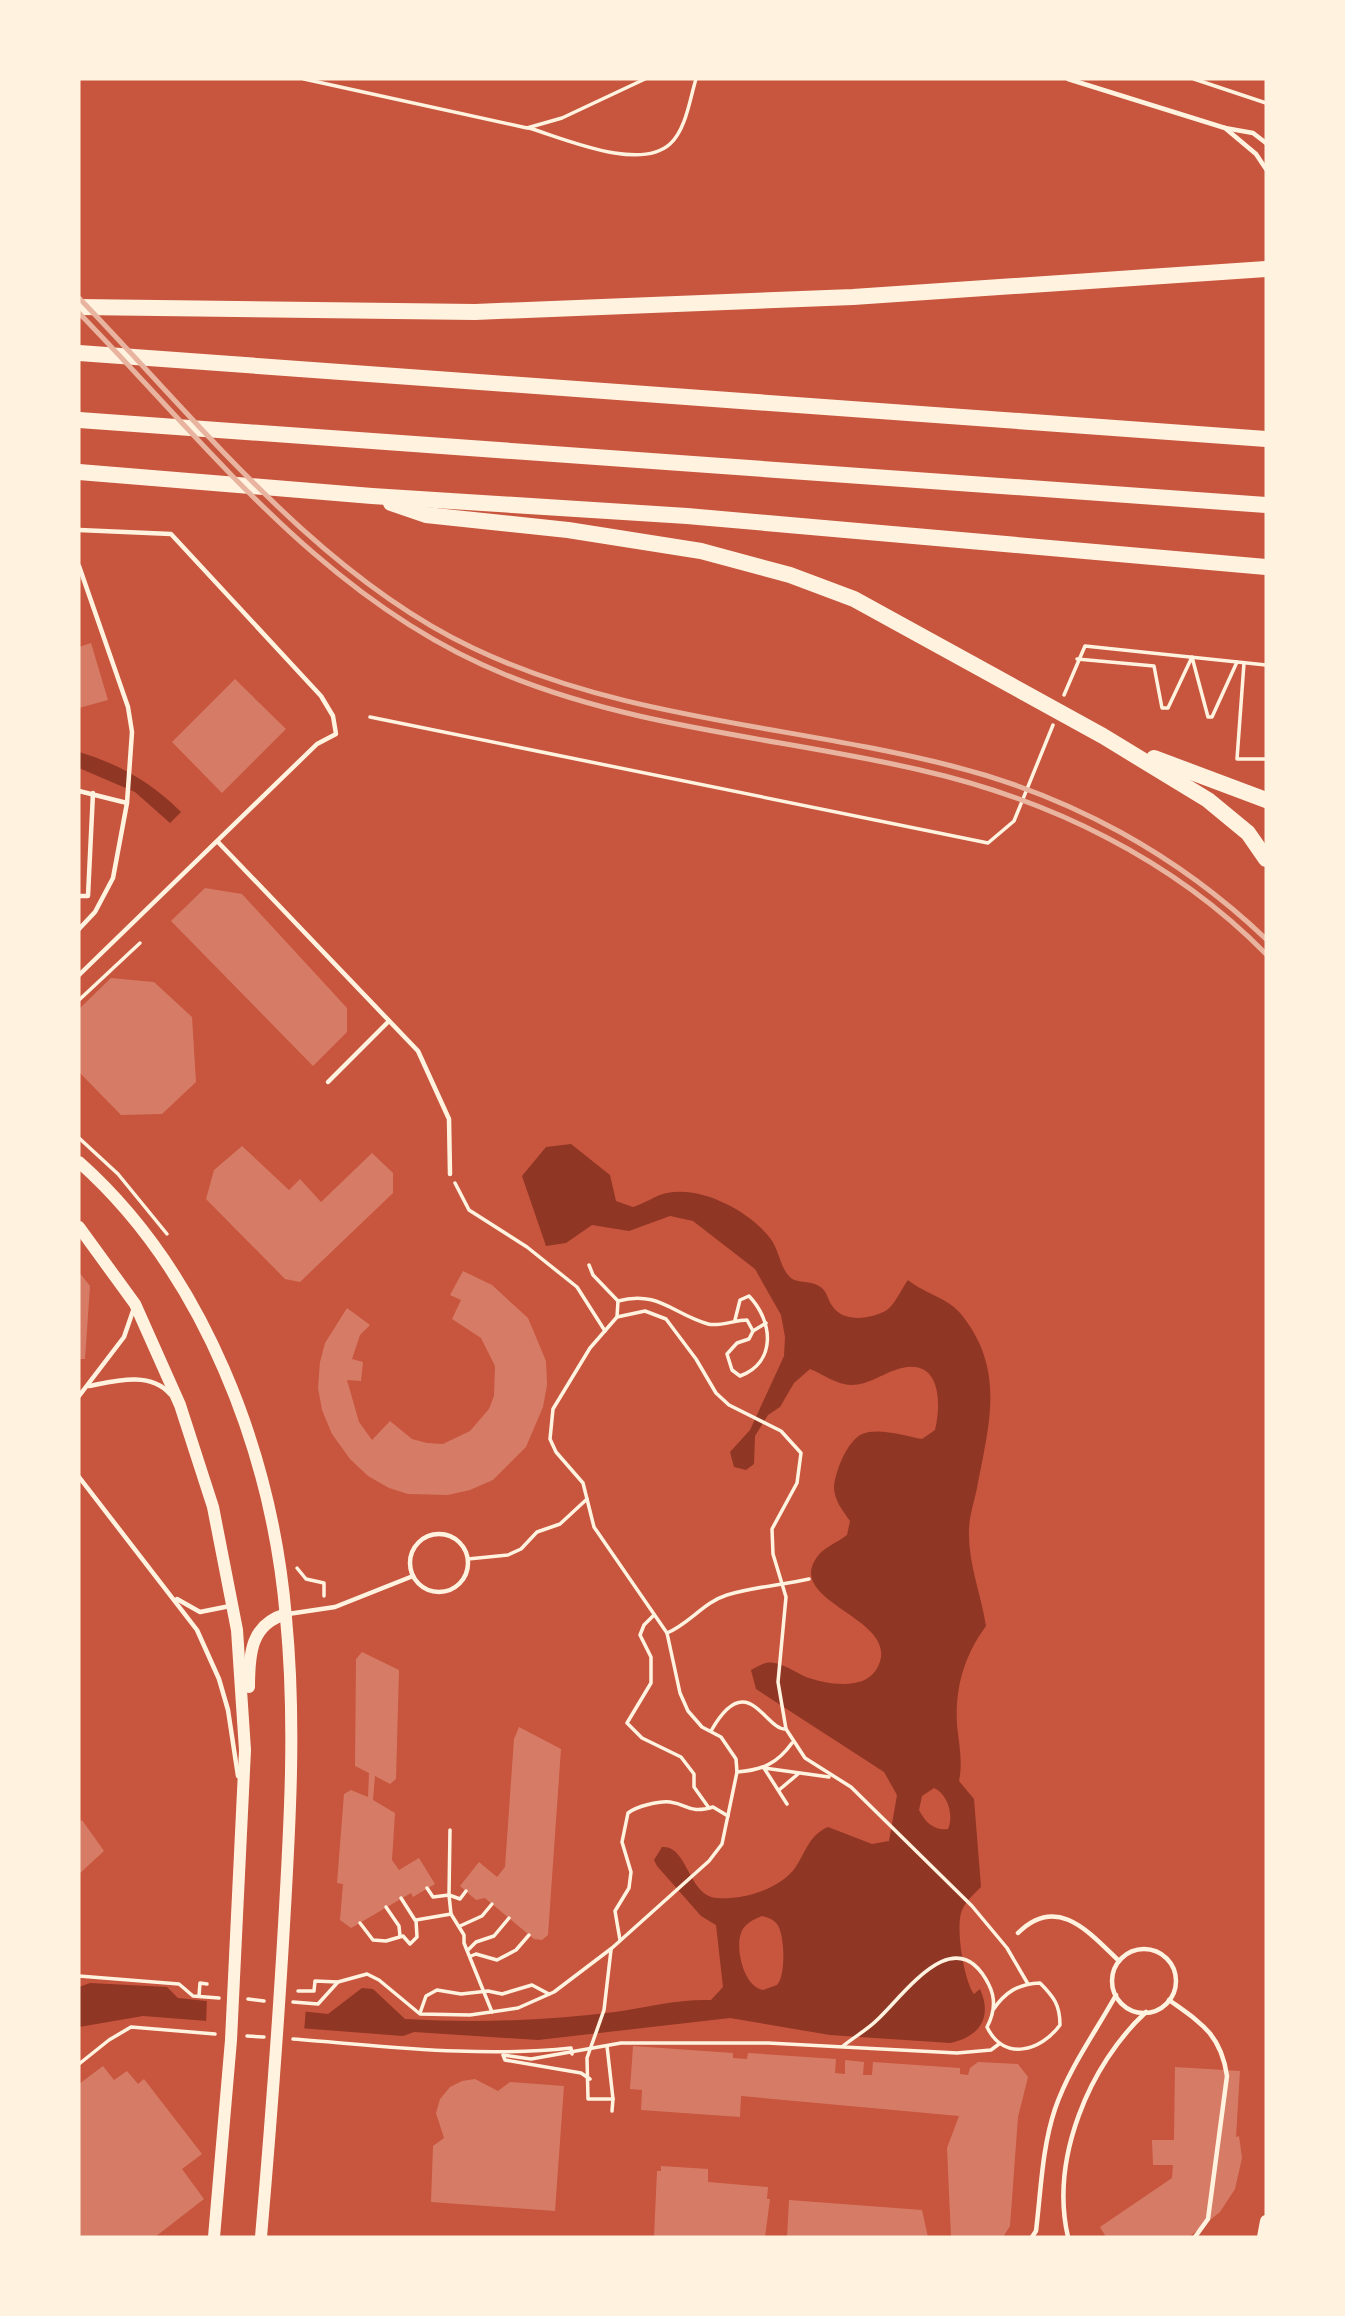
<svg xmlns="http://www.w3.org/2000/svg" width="1345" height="2316" font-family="Commissioner,sans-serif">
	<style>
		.water { fill: #8f3625; fill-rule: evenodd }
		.pier { fill: #c8553d }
		.building { fill: #d67c66 }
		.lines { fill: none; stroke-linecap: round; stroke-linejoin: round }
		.path { stroke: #fff3e0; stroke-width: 3.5 }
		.service { stroke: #fff3e0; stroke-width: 4.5 }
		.secondary { stroke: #fff3e0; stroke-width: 12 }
		.motorway { stroke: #fff3e0; stroke-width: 16 }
		.rail { stroke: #e9b49f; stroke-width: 5 }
	</style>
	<rect width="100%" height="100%" fill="#c8553d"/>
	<!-- water -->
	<g class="water">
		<path d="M79 752C119 764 151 782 181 812L170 823 135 792 79 768Z"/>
		<path d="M571 1144 610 1175 616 1201 633 1207C644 1204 656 1195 667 1193 702 1186 749 1211 770 1238 779 1249 780 1267 789 1276 795 1284 810 1280 819 1286 828 1291 827 1300 833 1307 845 1323 871 1319 887 1310 895 1304 902 1288 908 1280 925 1294 947 1297 961 1314 1006 1370 989 1424 977 1488 974 1502 969 1517 969 1531 968 1563 981 1594 986 1626 964 1656 955 1688 957 1725 959 1745 963 1761 959 1781L974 1799 981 1887C975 1893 967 1900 963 1908 954 1923 964 1981 974 1994L980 1989C993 2018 979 2037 950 2043L830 2035 730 2018 538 2040 414 2032 403 2036 143 2016 79 2027V1987L90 1983 167 1987 178 1998 328 2014 362 1988 373 1989 405 2019C475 2023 545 2021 615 2012 648 2007 678 1999 711 2000L723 1987 716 1925 701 1916 657 1866 654 1860 662 1847C688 1845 688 1896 717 1898 743 1900 780 1889 795 1868 806 1852 809 1835 828 1827L872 1844 889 1841 897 1795 884 1772 756 1689 751 1670C755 1668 761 1664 766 1663 779 1660 794 1672 806 1677 825 1684 863 1691 876 1670 908 1619 783 1604 817 1557 824 1547 837 1543 847 1535L850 1521C843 1511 834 1500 834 1487 835 1472 847 1441 862 1434 878 1427 906 1436 922 1439L935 1430C941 1406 942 1359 902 1368 884 1372 870 1385 851 1385 838 1385 822 1374 810 1369L794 1383 780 1407 768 1415 755 1436 754 1464 746 1470 734 1467 730 1452 750 1430 784 1356 785 1337 781 1315 755 1269 693 1221 670 1216 629 1231 592 1225 566 1243 546 1246 522 1176 546 1147ZM934 1788C948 1794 954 1816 948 1829 934 1831 925 1822 919 1810L922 1796ZM762 1916C767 1917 773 1919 777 1924 785 1934 786 1976 777 1985L763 1990C744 1987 735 1949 741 1933 744 1924 754 1919 762 1916Z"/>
	</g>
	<!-- pier -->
	<polygon class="pier" points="207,1996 306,2008 304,2032 206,2025"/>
	<!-- building -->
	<g class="building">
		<polygon points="91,643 108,700 79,708 79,647"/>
		<polygon points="235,679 286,729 222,793 172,742"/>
		<polygon points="205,888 242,894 347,1008 347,1032 313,1066 171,921"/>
		<polygon points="111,978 154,982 192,1017 196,1082 162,1114 121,1115 79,1072 79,1009"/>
		<polygon points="242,1146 289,1190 300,1179 321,1202 372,1153 393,1173 393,1193 300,1282 285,1279 206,1199 214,1170"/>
		<polygon points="463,1271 492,1285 528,1318 546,1361 547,1385 543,1407 526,1447 493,1480 470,1490 448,1495 408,1494 389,1488 368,1476 350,1459 332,1434 322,1410 318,1388 320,1362 325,1343 347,1308 370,1325 360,1335 352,1359 363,1362 361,1381 347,1380 359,1422 372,1440 390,1421 412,1439 427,1443 443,1444 470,1431 489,1409 494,1396 495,1366 481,1338 452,1319 461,1300 450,1295"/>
		<polygon points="79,1272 90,1286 85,1359 79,1359"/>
		<polygon points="362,1652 399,1670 396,1779 390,1784 375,1776 373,1800 395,1813 392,1860 399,1870 419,1858 435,1884 413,1897 411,1893 351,1928 340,1920 343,1884 337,1883 344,1794 351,1790 368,1797 369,1773 355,1766 356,1659"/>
		<polygon points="519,1727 561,1749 548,1935 542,1940 534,1939 485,1898 476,1900 460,1886 479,1862 497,1877 505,1867 514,1739"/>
		<polygon points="82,1820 104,1851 79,1874 79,1822"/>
		<polygon points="633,2046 733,2053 733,2058 747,2059 748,2053 836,2059 835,2073 845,2074 845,2060 864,2062 863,2075 872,2075 873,2062 960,2068 960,2074 968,2075 970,2068 978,2062 1018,2064 1028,2077 1018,2117 1010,2226 1003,2237 951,2237 947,2148 959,2116 741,2096 740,2117 641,2110 642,2090 630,2089"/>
		<polygon points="103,2066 114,2080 127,2071 138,2084 144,2079 202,2154 182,2169 204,2199 155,2237 79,2237 79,2084"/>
		<polygon points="1175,2067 1240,2071 1236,2137 1239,2136 1242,2158 1235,2189 1220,2212 1189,2237 1106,2237 1100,2227 1172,2178 1173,2165 1153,2165 1152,2140 1174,2140"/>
		<polygon points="475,2079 498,2091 510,2082 564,2086 555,2211 431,2202 433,2146 444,2138 436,2113 440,2099 450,2087 462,2081"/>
		<polygon points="661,2166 708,2169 708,2182 768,2187 767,2199 770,2199 765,2237 654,2237 657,2171 661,2171"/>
		<polygon points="789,2200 922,2210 928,2237 787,2237"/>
	</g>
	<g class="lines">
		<!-- path -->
		<g class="path">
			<polyline points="304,79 527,128 562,118 645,79"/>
			<polyline points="1194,79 1266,103"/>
			<path d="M529 128C563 138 639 172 670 144 686 130 690 98 696 79"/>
			<polyline points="1077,659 1154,666 1162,708 1168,708 1192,657 1208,717 1212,717 1237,662"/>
			<polyline points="1244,663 1237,759 1266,759"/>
			<polyline points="1064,695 1085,646 1266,665"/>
			<polyline points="370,717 988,843 1014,821 1053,725"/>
			<polyline points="79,1000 140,943"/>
			<polyline points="79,1138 118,1174 167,1234"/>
			<polyline points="455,1183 469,1210 527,1247 577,1287 605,1331"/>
			<polyline points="589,1265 593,1275 618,1301 617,1317"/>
			<path d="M618 1301C658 1290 673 1314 708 1324 719 1327 735 1320 747 1320L753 1331 749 1339 737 1343 727 1354 732 1370 740 1376C777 1362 773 1321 749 1296L740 1300 735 1320"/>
			<polyline points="753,1331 766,1323"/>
			<polyline points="468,1559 508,1555 521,1549 537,1532 560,1524 587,1499"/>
			<polyline points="297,1568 306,1579 324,1583 324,1596"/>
			<polyline points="654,1615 644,1625 640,1635 651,1657 651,1683 627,1723 642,1738 681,1757 694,1774 694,1787 709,1808"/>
			<path d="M667 1633C689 1624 704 1602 727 1595 753 1587 782 1585 809 1579"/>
			<path d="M711 1731C748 1666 765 1731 786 1729"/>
			<polyline points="764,1768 829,1777"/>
			<polyline points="764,1768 787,1804"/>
			<path d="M737 1772C762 1770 777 1764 792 1743"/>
			<polyline points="779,1790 798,1774"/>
			<polyline points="450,1830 449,1895 451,1914 464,1935 464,1943 492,2012"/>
			<polyline points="427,1888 433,1897 449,1895 460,1899 466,1891"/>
			<polyline points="401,1898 415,1920"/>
			<polyline points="386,1907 399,1926 400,1936"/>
			<polyline points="360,1923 373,1940 386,1941 403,1936 410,1944 417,1937 416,1920 451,1914"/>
			<polyline points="460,1926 482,1916 492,1904"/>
			<path d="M620 1940 615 1911 629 1888 631 1872 622 1842 628 1813C637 1806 659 1801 670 1802 690 1805 689 1814 713 1807L728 1816"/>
			<polyline points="468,1950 476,1942 494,1936 509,1918"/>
			<polyline points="611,1950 604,2010 587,2058 588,2099 613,2099 612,2111"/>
			<polyline points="471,1956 476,1954 497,1960 516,1950 529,1935"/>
			<polyline points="79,1976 179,1984 193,1996 219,1998"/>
			<polyline points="298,1991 314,1991 315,1981 338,1982"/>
			<polyline points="199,1996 200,1983 207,1984"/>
			<polyline points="248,1999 264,2001"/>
			<polyline points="293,2002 318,2004 338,1982 367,1974 379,1980 420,2014 470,2015 518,2008 554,1992 612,1948 709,1861 722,1844 737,1772 736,1759 721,1737 702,1727 688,1711 680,1693 667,1633 594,1527 583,1483 556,1452 550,1439 553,1409 590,1348 617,1317 645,1311 666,1319 696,1359 716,1393 729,1405 781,1431 801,1453 797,1483 772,1529 773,1554 786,1597 778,1682 786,1729 805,1758 851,1787 972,1906 1007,1948 1028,1984"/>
			<polyline points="420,2013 426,1996 437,1990 461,1994 488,1991 502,1994 532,1985 549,1994"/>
			<polyline points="247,2036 264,2037"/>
			<path d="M293 2039C385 2046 478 2058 571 2048L572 2054"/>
			<polyline points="607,2046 613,2099"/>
			<path d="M843 2046C854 2037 867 2030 877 2020 905 1994 956 1918 989 1985 996 1999 994 2014 987 2027 1004 2062 1041 2051 1060 2025 1060 2005 1054 1997 1040 1983 1018 1984 1005 1992 993 2010"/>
			<polyline points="79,2064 109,2040 131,2027 215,2034"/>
			<polyline points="590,2079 581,2073 505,2060 503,2055 531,2059 621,2043 768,2043 957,2053 991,2050 999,2044"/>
		</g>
		<!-- service -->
		<g class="service">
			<polyline points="1068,79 1225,128 1253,133 1266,143"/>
			<polyline points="1225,128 1256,154 1266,169"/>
			<polyline points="79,530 171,534 321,696 333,716 336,734 317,744 79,975"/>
			<polyline points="79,566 128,707 132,732 127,803 113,878 95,912 79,929"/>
			<polyline points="79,791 127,803"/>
			<polyline points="218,842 418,1051 449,1119 450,1174"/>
			<polyline points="79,896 88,896 93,793"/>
			<polyline points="328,1082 389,1021"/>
			<path d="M89 1386C115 1381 150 1371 170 1394"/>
			<polyline points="79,1396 124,1337 134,1308"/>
			<polyline points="79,1477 197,1630 219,1679 228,1710 238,1776"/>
			<circle cx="439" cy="1563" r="29"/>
			<polyline points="177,1599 200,1612 230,1606"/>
			<polyline points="288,1614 335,1607 413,1576"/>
			<path d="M1018 1933C1057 1894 1089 1932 1119 1961"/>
			<circle cx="1144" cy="1981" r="32"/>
			<path d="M1169 2000C1201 2023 1221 2034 1227 2076L1208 2219 1195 2237"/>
			<path d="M1032 2237 1036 2231C1041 2190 1042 2148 1055 2109 1069 2068 1095 2033 1116 1995"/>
			<path d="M1068 2237C1050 2159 1089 2065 1146 2012"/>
		</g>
		<!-- secondary -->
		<g class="secondary">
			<path d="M79 1162C204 1273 272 1453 286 1618 296 1720 290 1823 284 1925 278 2029 270 2133 261 2237"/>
			<polyline points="79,1227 135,1304 180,1405 213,1507 237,1630 245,1750 231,2040 214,2237"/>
			<path d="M249 1687C249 1653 251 1624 286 1614"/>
			<polyline points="1263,2237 1266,2221"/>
		</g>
		<!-- motorway -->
		<g class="motorway">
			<polyline points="79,307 475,312 853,297 1266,269"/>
			<polyline points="79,353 1266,439"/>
			<polyline points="79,420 1266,505"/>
			<polyline points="79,472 372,496 687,516 1266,567"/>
			<polyline points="391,503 426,515 568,530 701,551 790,575 854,599 1103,736 1208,800 1248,833 1266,859"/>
			<polyline points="1154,758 1266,800"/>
		</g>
		<!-- rail -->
		<g class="rail">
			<path d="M79 298C197 420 317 574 473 648 624 720 792 725 952 766 1071 796 1178 855 1266 939"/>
			<path d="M79 313C210 448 327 603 506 675 638 729 782 738 920 770 1048 799 1173 859 1266 954"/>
		</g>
	</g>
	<!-- border -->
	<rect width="1345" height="2316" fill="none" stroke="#fff3e0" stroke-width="161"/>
</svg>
